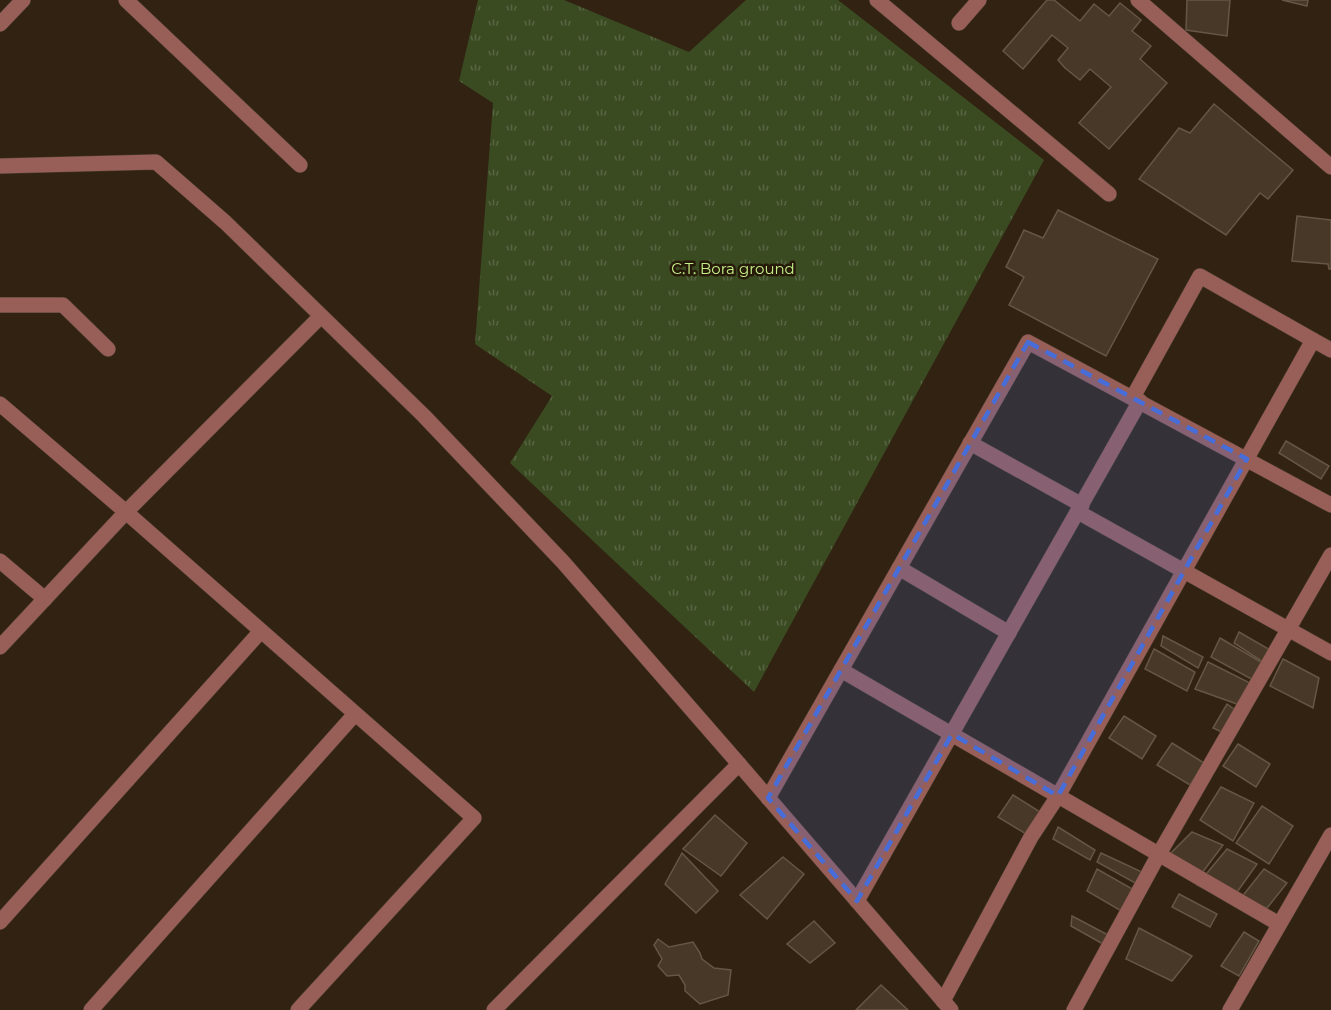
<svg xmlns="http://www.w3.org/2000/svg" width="1331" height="1010" font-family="Montserrat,sans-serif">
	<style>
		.park { fill: url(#park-tufts) }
		.building { fill: #483827; stroke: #675644; stroke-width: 1.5 }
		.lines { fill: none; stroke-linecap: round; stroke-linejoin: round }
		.minor-casing { stroke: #4c3e2e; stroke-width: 16 }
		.minor { stroke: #985e58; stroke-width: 15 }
		.marked { fill: #476dd9; fill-opacity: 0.2; stroke: #476dd9; stroke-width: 4.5; stroke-dasharray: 12 8; stroke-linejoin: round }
		.labels { text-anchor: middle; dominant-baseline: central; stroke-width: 5; stroke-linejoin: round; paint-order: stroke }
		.park-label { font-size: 15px; fill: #c3f087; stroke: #271908 }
	</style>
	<defs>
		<pattern id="park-tufts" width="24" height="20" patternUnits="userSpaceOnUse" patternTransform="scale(1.5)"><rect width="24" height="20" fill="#3a4b22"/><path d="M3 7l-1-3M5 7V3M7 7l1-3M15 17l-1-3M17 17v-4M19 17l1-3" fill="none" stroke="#576542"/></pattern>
	</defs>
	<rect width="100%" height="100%" fill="#312212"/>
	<!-- park -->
	<polygon class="park" points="478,0 564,0 689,52 746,0 838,0 1044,160 754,692 510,463 552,396 475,344 493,103 459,81"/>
	<!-- building -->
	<g class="building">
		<polygon points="1047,0 1054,0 1080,21 1094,4 1109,16 1120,3 1141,20 1132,31 1151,46 1140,59 1167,83 1109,149 1079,123 1111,87 1090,69 1080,80 1065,68 1058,60 1068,48 1052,35 1023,69 1003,51"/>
		<polygon points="1187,0 1230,0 1227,36 1186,30"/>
		<polygon points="1282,0 1308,0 1307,6"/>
		<polygon points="1214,104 1293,170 1268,199 1260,193 1226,235 1139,179 1179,128 1190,133"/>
		<polygon points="1058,210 1158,259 1106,356 1009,305 1024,277 1006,267 1024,230 1043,238"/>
		<polygon points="1297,216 1331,220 1331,269 1329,269 1328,264 1292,261"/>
		<polygon points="1286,441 1329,466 1321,479 1279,453"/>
		<polygon points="1239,632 1272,651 1266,664 1234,643"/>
		<polygon points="1163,636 1203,657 1198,668 1161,646"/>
		<polygon points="1220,638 1266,665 1255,681 1211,657"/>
		<polygon points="1154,649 1195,672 1187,691 1145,669"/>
		<polygon points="1283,659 1319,678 1313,708 1270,686"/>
		<polygon points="1208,662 1250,683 1237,704 1195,689"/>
		<polygon points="1227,704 1238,712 1226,734 1213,728"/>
		<polygon points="1124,716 1156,736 1142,759 1109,738"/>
		<polygon points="1172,743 1204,763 1190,785 1157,765"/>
		<polygon points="1238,744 1270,764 1256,787 1223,766"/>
		<polygon points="1221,787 1254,803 1233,841 1200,820"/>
		<polygon points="1013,795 1045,815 1031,837 998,817"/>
		<polygon points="1262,806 1293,826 1269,864 1236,843"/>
		<polygon points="715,815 747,843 721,876 683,849"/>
		<polygon points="1058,827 1095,850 1090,860 1053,839"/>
		<polygon points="1192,832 1223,845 1196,881 1164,860"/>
		<polygon points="1227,849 1257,864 1230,902 1197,885"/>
		<polygon points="682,853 718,891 696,913 665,884"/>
		<polygon points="1101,853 1144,873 1137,884 1097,862"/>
		<polygon points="783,857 804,874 767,919 740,895"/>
		<polygon points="1097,869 1134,890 1123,912 1087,891"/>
		<polygon points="1264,869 1287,883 1267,908 1241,898"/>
		<polygon points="1179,894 1217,914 1210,927 1172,907"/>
		<polygon points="1072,916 1110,936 1103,944 1071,926"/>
		<polygon points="814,921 835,943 810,963 787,944"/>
		<polygon points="1139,928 1192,956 1172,981 1126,959"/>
		<polygon points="1244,932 1259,941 1239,976 1221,966"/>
		<polygon points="658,939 669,947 693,942 700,953 702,959 714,968 731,970 728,995 700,1004 685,991 685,985 679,975 667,976 658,966 662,959 654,945"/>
		<polygon points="881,985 908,1010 856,1010"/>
	</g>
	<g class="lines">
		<!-- minor casing -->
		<g class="minor-casing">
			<g id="minor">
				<polyline points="126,0 300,165"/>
				<polyline points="877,0 1109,194"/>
				<polyline points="1138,0 1331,167"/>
				<polyline points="959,23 979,0"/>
				<polyline points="0,24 23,0"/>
				<polyline points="0,166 156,162 226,223 424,416 563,562 739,764"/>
				<polyline points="0,305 63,305 108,349"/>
				<polyline points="1133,397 1200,276 1313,340"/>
				<polyline points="0,404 126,512 321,316"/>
				<polyline points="970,443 1082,505"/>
				<polyline points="1078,512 1331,653"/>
				<polyline points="0,561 45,599"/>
				<polyline points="899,568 1009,633"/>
				<polyline points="0,647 126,512 474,818 298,1010"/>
				<polyline points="841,670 1279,924"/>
				<polyline points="768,798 1028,342 1331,505"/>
				<polyline points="857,901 1140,401"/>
				<polyline points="0,922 261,631"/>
				<polyline points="943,1001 1031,837 1058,796 1313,340 1331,350"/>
				<polyline points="91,1010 355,714"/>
				<polyline points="494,1010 739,764 951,1010"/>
				<polyline points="1074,1010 1159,854 1331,555"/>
				<polyline points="1230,1010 1331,835"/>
			</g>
		</g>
		<!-- minor -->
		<use href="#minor" class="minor"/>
	</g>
	<!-- marked area -->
	<path class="marked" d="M1028 342 1247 459 1058 796 952 734 857 901 768 798Z"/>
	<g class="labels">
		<!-- park labels -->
		<g class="park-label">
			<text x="733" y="268">C.T. Bora ground</text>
		</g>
	</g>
</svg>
